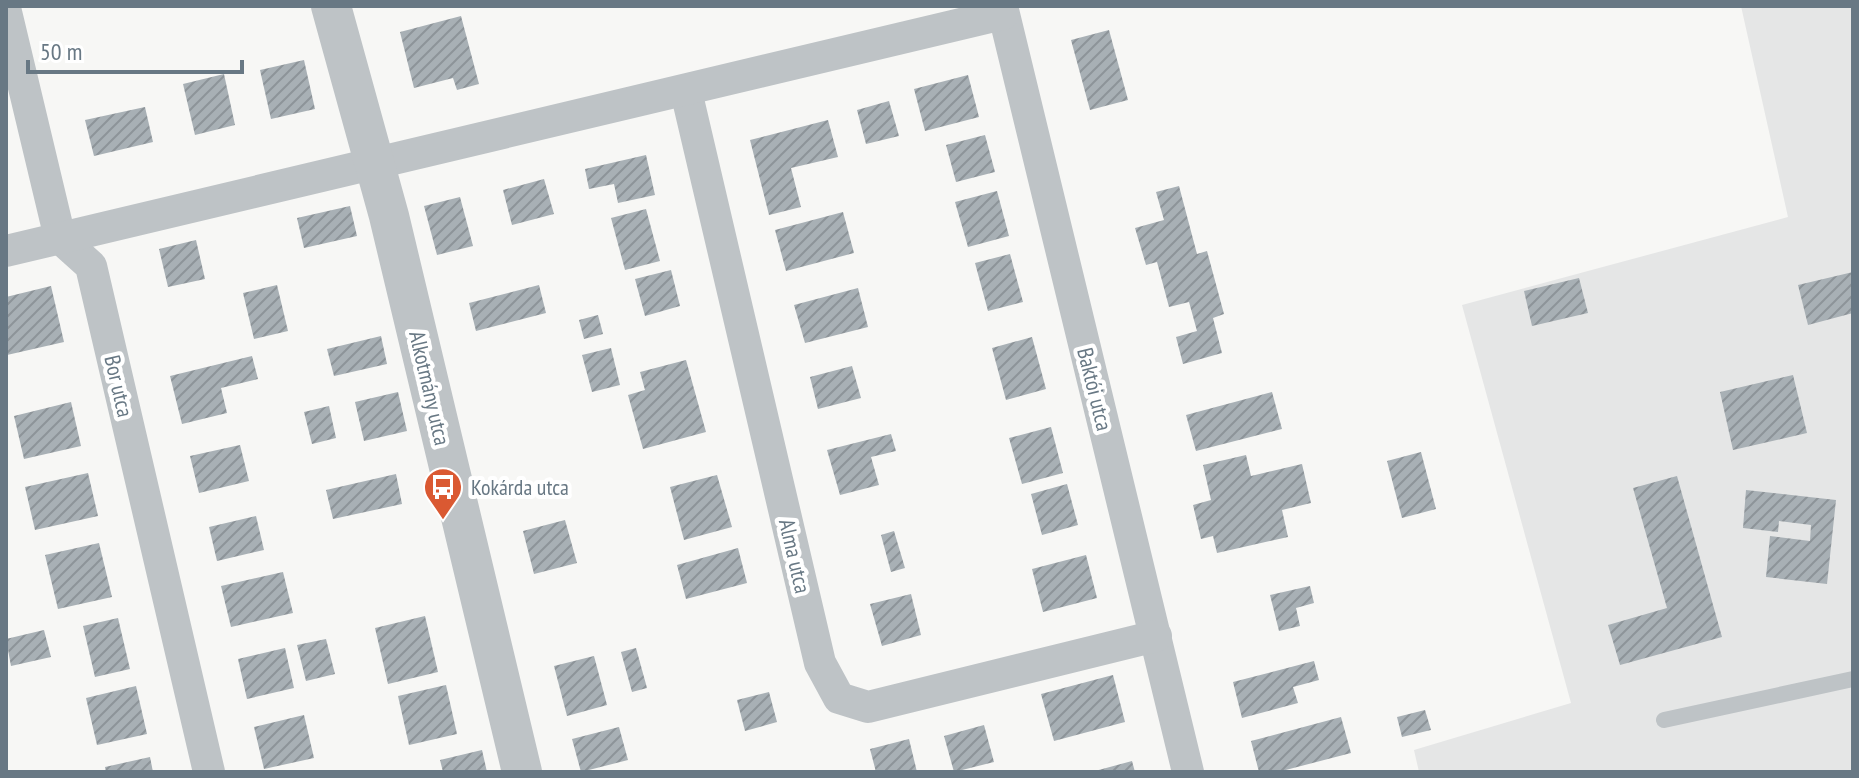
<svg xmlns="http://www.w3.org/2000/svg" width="1859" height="778" font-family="'PT Sans Narrow',sans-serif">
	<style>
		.built { fill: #e5e6e6 }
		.building { fill: url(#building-hatch) }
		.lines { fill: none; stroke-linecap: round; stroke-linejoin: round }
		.service { stroke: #bec3c6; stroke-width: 16 }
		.minor { stroke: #bec3c6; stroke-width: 32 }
		.tertiary { stroke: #bec3c6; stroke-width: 40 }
		.labels { text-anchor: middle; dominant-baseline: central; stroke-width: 8; stroke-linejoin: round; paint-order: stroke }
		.street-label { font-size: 22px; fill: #687884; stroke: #fff }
		.poi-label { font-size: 22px; fill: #687884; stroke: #fff; text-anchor: start }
	</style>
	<defs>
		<pattern id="building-hatch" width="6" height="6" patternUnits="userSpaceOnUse" patternTransform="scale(2)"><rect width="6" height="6" fill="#a8b0b5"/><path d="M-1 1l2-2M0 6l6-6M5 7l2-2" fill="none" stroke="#8d9499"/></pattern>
	</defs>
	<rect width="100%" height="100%" fill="#f7f7f5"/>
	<!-- built -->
	<polygon class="built" points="1741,6 1853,6 1853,772 1419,772 1414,750 1571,703 1462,305 1788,217"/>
	<!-- building -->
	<g class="building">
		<polygon points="461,16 479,84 457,90 453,78 414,88 400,32"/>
		<polygon points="1109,30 1128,100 1090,110 1071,40"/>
		<polygon points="304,60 315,109 271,119 260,70"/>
		<polygon points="224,74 235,125 195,135 183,84"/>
		<polygon points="968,75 979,117 925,131 914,89"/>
		<polygon points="889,101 899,136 866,144 857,110"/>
		<polygon points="145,107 153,142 94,156 85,120"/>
		<polygon points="828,120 838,157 791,168 801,207 769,215 750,140"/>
		<polygon points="985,135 995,172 956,182 946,145"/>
		<polygon points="646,155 655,195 618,203 614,184 589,189 585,169"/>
		<polygon points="544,179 554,214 512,225 503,190"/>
		<polygon points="1179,186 1197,254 1207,251 1224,314 1213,318 1222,353 1183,364 1176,337 1197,331 1189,302 1169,307 1157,262 1146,265 1135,228 1164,220 1156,192"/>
		<polygon points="997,191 1009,236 968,247 955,202"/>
		<polygon points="460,197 473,246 437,255 424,206"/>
		<polygon points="350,206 357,236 304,248 297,218"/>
		<polygon points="646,209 660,261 625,270 611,218"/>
		<polygon points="843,212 854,253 786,271 775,230"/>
		<polygon points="196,240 205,279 168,287 159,249"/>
		<polygon points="1010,254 1023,302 988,311 975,263"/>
		<polygon points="671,270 680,306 645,316 635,279"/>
		<polygon points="1853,272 1853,313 1808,325 1798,285"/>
		<polygon points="1579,278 1588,313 1532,326 1524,291"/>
		<polygon points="277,285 288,331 254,339 243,293"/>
		<polygon points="539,285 546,313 476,331 469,303"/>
		<polygon points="51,286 64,342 7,355 6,297"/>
		<polygon points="858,288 868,327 805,343 794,305"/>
		<polygon points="598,315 603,334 584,339 579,320"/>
		<polygon points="381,336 387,364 334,376 327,349"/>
		<polygon points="1032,337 1046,389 1006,400 992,348"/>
		<polygon points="611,348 620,385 592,392 582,355"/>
		<polygon points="252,356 258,379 221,388 227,413 182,424 170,376"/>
		<polygon points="686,360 706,432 643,449 628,395 645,390 640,372"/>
		<polygon points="852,366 861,398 818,409 810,377"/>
		<polygon points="1793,375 1807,433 1733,450 1720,392"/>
		<polygon points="398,392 407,431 364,441 355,402"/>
		<polygon points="1272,392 1282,429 1196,451 1186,415"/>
		<polygon points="71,402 81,446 24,459 14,416"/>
		<polygon points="329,406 336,438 312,444 304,412"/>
		<polygon points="1051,427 1063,473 1022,484 1009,438"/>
		<polygon points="891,434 896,451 871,457 879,485 840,495 827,450"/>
		<polygon points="240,445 249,481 199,493 190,456"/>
		<polygon points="1421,452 1436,509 1402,518 1387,461"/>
		<polygon points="1246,455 1251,476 1302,464 1311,503 1282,510 1288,537 1217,553 1213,536 1201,539 1193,505 1211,500 1203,465"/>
		<polygon points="88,473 98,516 35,530 25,487"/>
		<polygon points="396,474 402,504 333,519 326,490"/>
		<polygon points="717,475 732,527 684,540 670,487"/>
		<polygon points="1677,476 1722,637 1620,665 1608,625 1667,608 1633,488"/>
		<polygon points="1067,484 1078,525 1042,535 1031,494"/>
		<polygon points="1746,490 1836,500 1827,584 1766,577 1770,536 1810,541 1811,525 1779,521 1778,532 1743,528"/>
		<polygon points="256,516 264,550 217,561 209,527"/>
		<polygon points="565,520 577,563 534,574 523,531"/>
		<polygon points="894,531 905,568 891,572 881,535"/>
		<polygon points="99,543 112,597 58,609 45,555"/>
		<polygon points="738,548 747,583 686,599 677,565"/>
		<polygon points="1086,555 1097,598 1043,612 1032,569"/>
		<polygon points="283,572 293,613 231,627 221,586"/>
		<polygon points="1310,586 1314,603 1296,608 1300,626 1279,631 1270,595"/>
		<polygon points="911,594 921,635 882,646 870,604"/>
		<polygon points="425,616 438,672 388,684 375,628"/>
		<polygon points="118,618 130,669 95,677 83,626"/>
		<polygon points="44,630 51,657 11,666 6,639"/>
		<polygon points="326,639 335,674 306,681 297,645"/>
		<polygon points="285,648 294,688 247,699 238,659"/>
		<polygon points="636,648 647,688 632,692 621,652"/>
		<polygon points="594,656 607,705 567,716 554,666"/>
		<polygon points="1314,661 1319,680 1293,687 1298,703 1242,718 1233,682"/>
		<polygon points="1113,675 1125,722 1054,741 1041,694"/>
		<polygon points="446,685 457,734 409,745 398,696"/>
		<polygon points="136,686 147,734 97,745 86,698"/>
		<polygon points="769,692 777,722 745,731 737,700"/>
		<polygon points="1425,710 1431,730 1402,737 1397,717"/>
		<polygon points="304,715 314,758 264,769 254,727"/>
		<polygon points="1341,717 1351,753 1278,772 1259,772 1251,741"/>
		<polygon points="984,725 994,762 954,772 944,736"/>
		<polygon points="619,727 628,760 581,772 572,739"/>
		<polygon points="909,739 917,772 876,772 870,749"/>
		<polygon points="482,750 487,772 443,772 440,760"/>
		<polygon points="150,757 153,772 106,772 105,767"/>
		<polygon points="1132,761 1135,772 1095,772 1095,771"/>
	</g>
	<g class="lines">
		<!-- service -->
		<polyline class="service" points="1664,720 1853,679"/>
		<!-- minor -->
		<g class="minor">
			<polyline points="1002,6 1188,772"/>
			<polyline points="6,12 60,238 91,266 209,772"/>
			<polyline points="686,91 820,663 839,698 868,707 1156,636"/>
			<polyline points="6,251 1003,14"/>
		</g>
		<!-- tertiary -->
		<polyline class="tertiary" points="331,6 389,216 522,772"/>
	</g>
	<!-- icons -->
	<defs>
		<g id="bus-pin" transform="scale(2)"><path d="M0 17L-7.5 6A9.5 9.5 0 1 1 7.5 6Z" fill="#da5932" stroke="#fff"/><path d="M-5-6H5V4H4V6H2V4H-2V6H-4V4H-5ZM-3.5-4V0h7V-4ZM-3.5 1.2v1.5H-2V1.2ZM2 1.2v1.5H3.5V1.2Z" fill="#fff"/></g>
	</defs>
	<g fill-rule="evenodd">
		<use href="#bus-pin" x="443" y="487"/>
	</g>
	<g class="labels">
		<!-- street labels -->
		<g class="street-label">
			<text transform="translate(119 386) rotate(77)">Bor utca</text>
			<text transform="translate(430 388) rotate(77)">Alkotmány utca</text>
			<text transform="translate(1095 389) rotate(76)">Baktói utca</text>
			<text transform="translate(795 556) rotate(77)">Alma utca</text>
		</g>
		<!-- poi labels -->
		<g class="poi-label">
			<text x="471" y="487">Kokárda utca</text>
		</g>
	</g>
	<!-- border -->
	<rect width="1859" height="778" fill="none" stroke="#687884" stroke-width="16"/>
	<!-- scale -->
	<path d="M28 60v12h214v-12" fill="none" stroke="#687884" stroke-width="4"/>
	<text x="40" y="60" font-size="24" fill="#687884" stroke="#ffffff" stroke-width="6" paint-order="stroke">50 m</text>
</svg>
